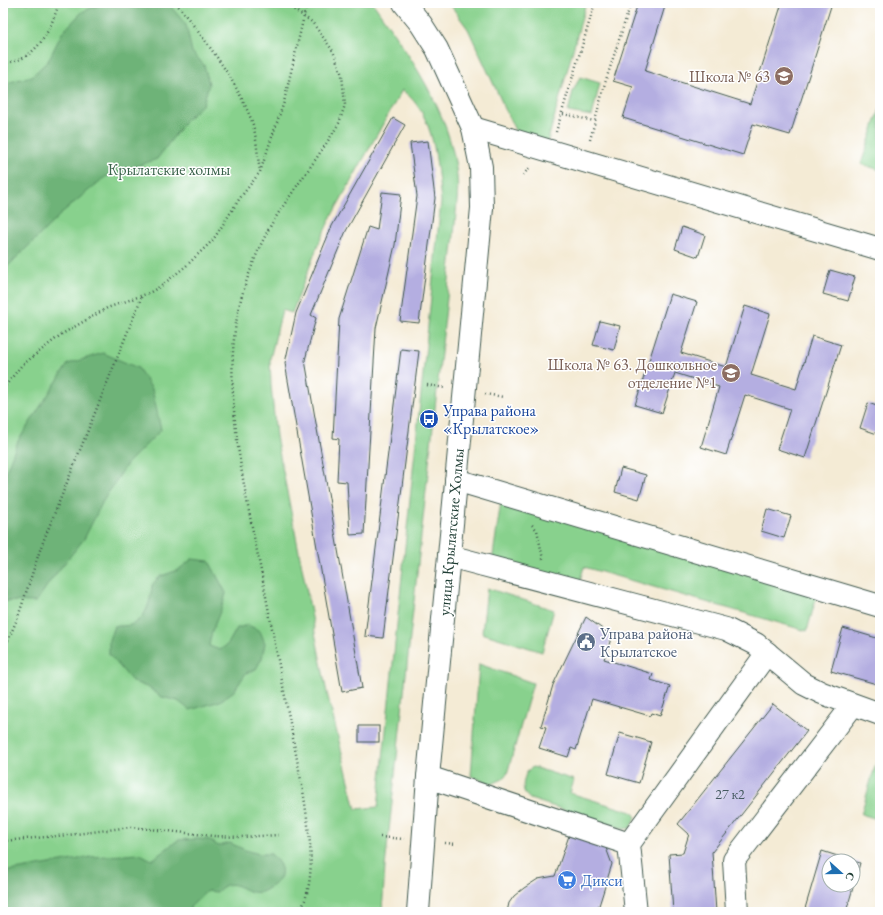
<svg xmlns="http://www.w3.org/2000/svg" width="883" height="915" font-family="'EB Garamond',serif">
	<style>
		.green { fill: #88d18d; stroke: #548760; fill-rule: evenodd }
		.forest { fill: #6eb378; stroke: #467856 }
		.building { fill: #b4aee1 }
		.lines { fill: none; stroke-linecap: round; stroke-linejoin: round }
		.minor-casing { stroke: #3f574c; stroke-width: 24 }
		.path { stroke: #3f574c; stroke-width: 2.5; stroke-dasharray: 1 3; stroke-linecap: butt }
		.minor { stroke: #fff; stroke-width: 22 }
		.labels { text-anchor: middle; dominant-baseline: central; stroke-width: 3; stroke-linejoin: round; paint-order: stroke }
		.number-label { font-size: 14px; fill: #44595f }
		.education-label { font-size: 16px; fill: #785e54; stroke: #fff; text-anchor: end }
		.park-label { font-size: 16px; fill: #39624a; stroke: #fff }
		.transit-label { font-size: 16px; fill: #164399; stroke: #fff; text-anchor: start }
		.street-label { font-size: 16px; fill: #1f3d34; stroke: #fff }
		.service-label { font-size: 16px; fill: #4e5e75; stroke: #fff; text-anchor: start }
		.shop-label { font-size: 16px; fill: #366cbe; stroke: #fff; text-anchor: start }
	</style>
	<rect width="100%" height="100%" fill="#fff"/>
	<filter id="ink" filterUnits="userSpaceOnUse"><feTurbulence type="fractalNoise" baseFrequency=".025" numOctaves="2"/><feDisplacementMap in="SourceGraphic" scale="8" xChannelSelector="R" yChannelSelector="G"/><feConvolveMatrix kernelMatrix="1 2 1 2 8 2 1 2 1" color-interpolation-filters="sRGB"/></filter>
	<filter id="wash" filterUnits="userSpaceOnUse"><feTurbulence type="fractalNoise" baseFrequency=".012" numOctaves="4" result="noise"/><feDisplacementMap in="SourceGraphic" scale="16" xChannelSelector="R" yChannelSelector="G"/><feGaussianBlur stdDeviation="0.9" result="paint"/><feColorMatrix in="noise" values="0 0 0 0 0 0 0 0 0 0 0 0 0 0 0 0 0 1.4 0 .05"/><feComposite in="paint" operator="in"/></filter>
	<g filter="url(#wash)">
		<rect width="100%" height="100%" fill="#f4ebd5"/>
		<!-- green -->
		<g class="green">
			<path d="M3 3H373C409 55 451 112 457 176 459 192 456 209 455 225L385 867 382 912H3ZM402 90C436 115 436 162 441 201L378 807 356 809 327 693 276 436 271 385 270 359 282 310 292 313 318 245 331 217Z"/>
			<polygon points="449,3 586,3 546,147 519,139 468,29"/>
			<polygon points="580,77 600,83 592,116 568,112 573,91"/>
			<polygon points="880,109 880,170 861,164"/>
			<polygon points="501,501 817,595 807,631 584,567 578,587 492,562"/>
			<polygon points="487,588 554,610 542,652 482,633"/>
			<polygon points="479,664 533,683 507,774 503,779 492,784 471,776"/>
			<polygon points="876,763 880,764 880,820 861,814"/>
			<path d="M533 767 574 780 570 793 632 812 636 817 630 828 624 829 530 799C520 791 523 781 527 771Z"/>
		</g>
		<!-- forest -->
		<g class="forest">
			<polygon points="103,3 168,3 186,25 192,52 204,65 209,84 203,104 187,119 157,159 105,177 65,210 3,271 3,84 32,76 48,61 62,33 82,12"/>
			<polygon points="103,353 138,368 152,389 161,430 127,464 103,501 84,539 51,580 36,602 4,601 3,479 18,441 68,364"/>
			<path d="M192 559 209 561 226 593C222 612 211 627 209 646L220 650 228 644 237 628 248 625 260 631 265 643 262 658 256 669 246 673 234 691 220 701 190 710 178 701 162 697 149 688 132 681 109 654V640L114 626C119 626 126 626 130 625 147 620 151 599 152 585L159 577 178 570Z"/>
			<path d="M198 839 210 840 218 846 230 843 245 850 259 854H271C279 863 284 867 280 879 275 883 268 890 261 892 243 896 234 873 217 892L207 891 190 907 191 912H3V872L91 857 140 854 152 860 178 840Z"/>
		</g>
		<g id="blocks">
			<!-- building -->
			<g class="building">
				<polygon points="638,3 666,3 645,71 750,104 782,3 832,3 790,135 753,124 743,155 623,118 633,87 613,81"/>
				<polygon points="393,118 405,125 346,231 311,315 316,318 305,360 362,688 342,692 285,363 296,313 332,226"/>
				<polygon points="428,141 435,198 419,323 400,321 417,196 410,143"/>
				<polygon points="382,192 401,194 395,245 376,328 364,534 350,535 347,482 337,481 339,439 333,438 339,319 368,227 377,230"/>
				<polygon points="682,227 705,235 698,257 675,249"/>
				<polygon points="830,270 855,277 848,301 823,294"/>
				<polygon points="670,294 697,302 681,353 726,367 745,306 770,314 751,375 796,389 812,336 841,345 805,458 777,449 790,409 745,395 726,455 701,447 719,387 675,373 662,413 635,405"/>
				<polygon points="600,321 620,326 614,350 593,345"/>
				<polygon points="401,349 419,351 383,638 365,636"/>
				<polygon points="868,403 880,407 880,435 860,428"/>
				<polygon points="621,468 646,475 639,499 615,492"/>
				<polygon points="767,509 791,516 784,538 761,531"/>
				<polygon points="586,617 612,636 604,659 653,674 651,680 670,686 660,716 651,713 650,716 592,699 576,750 571,748 568,757 539,748 546,727 541,726 553,685"/>
				<polygon points="843,628 880,639 880,685 831,671"/>
				<polygon points="773,704 807,731 712,852 716,912 673,912 669,854 683,853 689,834 678,824"/>
				<rect x="359" y="726" width="20" height="16"/>
				<polygon points="620,733 651,742 639,783 608,774"/>
				<polygon points="571,830 603,840 612,864 597,912 507,912 509,903 514,896 524,888 538,879 555,876"/>
				<polygon points="822,851 853,861 829,861 829,885 853,885 853,861 860,863 846,912 804,912"/>
			</g>
		</g>
	</g>
	<g filter="url(#ink)">
		<use href="#blocks" fill-opacity="0" stroke="#3f574c" stroke-width="1"/>
		<g class="lines">
			<!-- minor casing -->
			<g class="minor-casing">
				<g id="minor">
					<polyline points="404,3 421,24 437,49 473,128 481,167 482,208 428,777 418,912"/>
					<polyline points="473,128 880,249"/>
					<polyline points="456,480 880,606"/>
					<polyline points="449,556 726,629 756,644 804,684 822,693 880,714"/>
					<polyline points="428,777 629,844"/>
					<polyline points="636,912 629,844 767,653"/>
					<polyline points="737,912 734,860 853,705"/>
				</g>
			</g>
			<!-- path -->
			<g class="path">
				<path d="M176 3C204 39 234 76 251 119 257 134 257 155 260 171"/>
				<path d="M284 3 312 22 333 51 342 75 345 105 339 123C319 157 295 187 274 220 261 241 250 269 243 292 217 378 245 490 262 576 276 649 290 723 304 796 309 835 318 876 300 912"/>
				<path d="M3 63C37 61 50 31 59 3"/>
				<polyline points="563,114 594,121"/>
				<polyline points="556,132 595,3"/>
				<polyline points="590,140 605,83 631,3"/>
				<polyline points="523,175 531,166"/>
				<polyline points="427,385 445,388"/>
				<polyline points="3,389 21,366 62,334 107,308 149,293 161,286 186,266 213,240 240,198 260,172 284,102 307,3"/>
				<polyline points="485,394 504,397"/>
				<polyline points="532,525 537,530 543,559"/>
				<polyline points="3,652 18,617 41,547 142,296"/>
				<polyline points="380,837 404,839"/>
				<polyline points="3,841 68,835 131,827 214,836 240,837 280,835"/>
				<polyline points="445,843 456,844"/>
			</g>
			<!-- minor -->
			<use href="#minor" class="minor"/>
		</g>
	</g>
	<!-- icons -->
	<defs>
		<g id="school-disc" transform="scale(1)"><circle r="9.5" fill="#8d6e63" stroke="#fff"/><path d="M0-5L7-2L0 1L-7-2ZM-4 1L0 2.5L4 1V4Q0 6-4 4Z" fill="#fff"/></g>
		<g id="bus-disc" transform="scale(1)"><circle r="9.5" fill="#1a4fb4" stroke="#fff"/><path d="M-5-6H5V4H4V6H2V4H-2V6H-4V4H-5ZM-3.5-4V0h7V-4ZM-3.5 1.2v1.5H-2V1.2ZM2 1.2v1.5H3.5V1.2Z" fill="#fff"/></g>
		<g id="civic-disc" transform="scale(1)"><circle r="9.5" fill="#5c6f8a" stroke="#fff"/><path d="M-.6-6.5H3V-4.5H.6V-3L4-1V1h2V6H-6V1h2V-1L-.6-3ZM-1.2 2.5V6h2.4V2.5Z" fill="#fff"/></g>
		<g id="supermarket-disc" transform="scale(1)"><circle r="9.5" fill="#3f7fe0" stroke="#fff"/><path d="M-6-5.5h2.5l.6 2H6L4.5 2H-2.5L-4.4-4H-6ZM-1.5 3.2a1.3 1.3 0 1 0 .1 0ZM3 3.2a1.3 1.3 0 1 0 .1 0Z" fill="#fff"/></g>
	</defs>
	<g fill-rule="evenodd">
		<use href="#school-disc" x="784" y="76"/>
		<use href="#school-disc" x="731" y="373"/>
		<use href="#bus-disc" x="429" y="419"/>
		<use href="#civic-disc" x="586" y="642"/>
		<use href="#supermarket-disc" x="567" y="880"/>
	</g>
	<g class="labels">
		<!-- number labels -->
		<g class="number-label">
			<text x="730" y="794">27 к2</text>
		</g>
		<!-- education labels -->
		<g class="education-label">
			<text x="770" y="76">Школа № 63</text>
			<text x="717" y="364">Школа № 63. Дошкольное<tspan x="717" dy="18">отделение №1</tspan></text>
		</g>
		<!-- park labels -->
		<g class="park-label">
			<text x="169" y="169">Крылатские холмы</text>
		</g>
		<!-- transit labels -->
		<g class="transit-label">
			<text x="443" y="410">Управа района<tspan x="443" dy="18">«Крылатское»</tspan></text>
		</g>
		<!-- street labels -->
		<g class="street-label">
			<text transform="translate(451 532) rotate(-85)">улица Крылатские Холмы</text>
		</g>
		<!-- service labels -->
		<g class="service-label">
			<text x="600" y="633">Управа района<tspan x="600" dy="18">Крылатское</tspan></text>
		</g>
		<!-- shop labels -->
		<g class="shop-label">
			<text x="581" y="880">Дикси</text>
		</g>
	</g>
	<!-- margin -->
	<rect width="883" height="915" fill="none" stroke="#fff" stroke-width="16"/>
	<!-- north arrow -->
	<g transform="translate(841 873) rotate(111)"><circle r="19" fill="#ffffff" stroke="#a5b1ae"/>
	<path d="M0-3L7 15L0 10L-7 15Z" fill="#1f6fb2"/>
	<text y="-6" font-size="11" font-weight="bold" text-anchor="middle" fill="#1f3d34">С</text>
	</g>
</svg>
